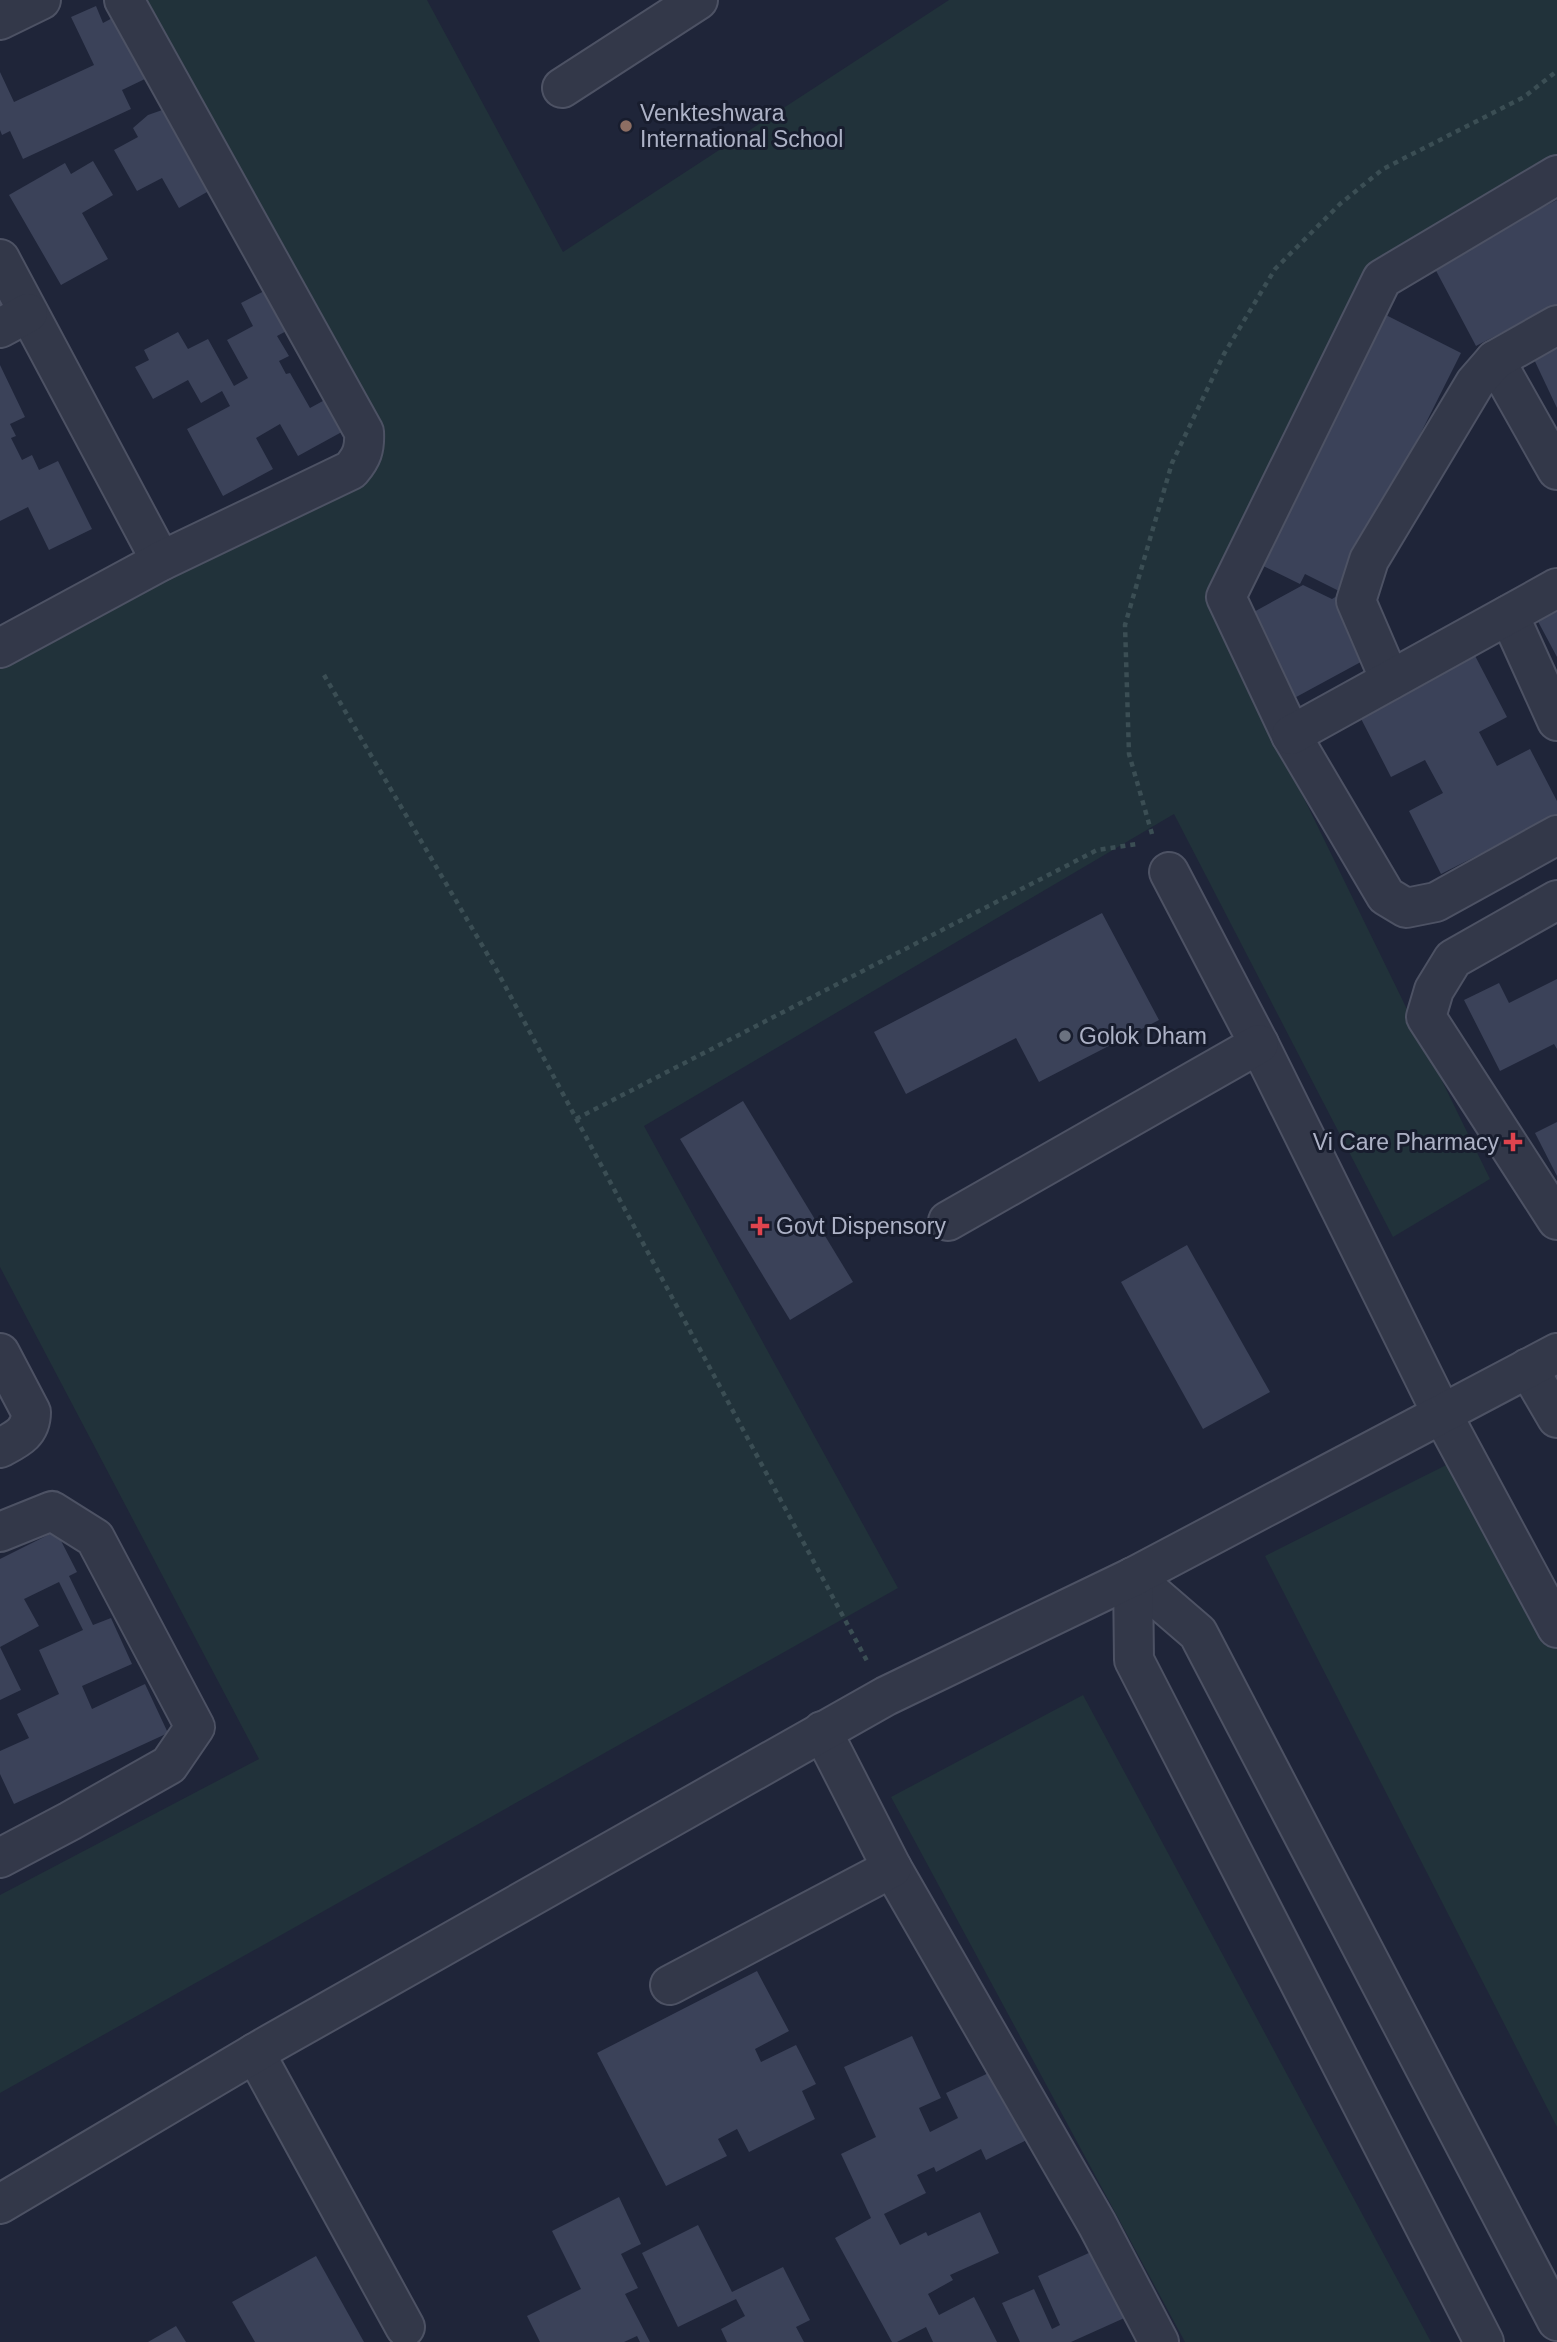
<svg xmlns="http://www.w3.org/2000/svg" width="1557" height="2342" font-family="Helvetica,sans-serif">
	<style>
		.green { fill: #21323a }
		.building { fill: #3b4259 }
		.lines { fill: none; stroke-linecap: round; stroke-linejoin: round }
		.minor-casing { stroke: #4d5264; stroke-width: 42 }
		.path { stroke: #3b4e54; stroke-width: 4.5; stroke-dasharray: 5 5; stroke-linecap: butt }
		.minor { stroke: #333849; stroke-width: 38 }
		.education-dot { fill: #8d6e63; stroke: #181d2e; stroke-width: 2.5 }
		.worship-dot { fill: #6b7280; stroke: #181d2e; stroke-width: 2.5 }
		.health-dot { fill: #e0444e; stroke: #181d2e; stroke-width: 2.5 }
		.labels { text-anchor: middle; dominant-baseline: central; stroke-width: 6; stroke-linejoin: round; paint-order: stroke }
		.poi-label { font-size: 23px; fill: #adb2c6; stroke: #181d2e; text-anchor: start }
	</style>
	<rect width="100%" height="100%" fill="#1f2539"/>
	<!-- green -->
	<g class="green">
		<polygon points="137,0 427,0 563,252 949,0 1557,0 1557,156 1375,262 1209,604 1490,1179 1393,1237 1174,814 644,1126 898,1588 0,2093 0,1895 259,1759 0,1267 0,646 376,448"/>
		<polygon points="1474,1451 1557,1616 1557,2127 1265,1556"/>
		<polygon points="1083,1695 1431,2342 1185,2342 891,1797"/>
	</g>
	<!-- building -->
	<g class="building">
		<polygon points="96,6 103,23 118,15 147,78 122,90 131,109 23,159 10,131 2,135 0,130 0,72 14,102 94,65 71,17"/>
		<polygon points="168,108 214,188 179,208 162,178 137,191 114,150 138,137 133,128 148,115"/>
		<polygon points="93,161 113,195 82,213 108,259 61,285 9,195 65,163 71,174"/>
		<polygon points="1557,200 1557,304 1476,346 1433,265"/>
		<polygon points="272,287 294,327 277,336 289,356 279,361 286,374 290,373 310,408 332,396 349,428 298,456 280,424 256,438 273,469 223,496 187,429 230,406 222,391 201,403 188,380 153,399 135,367 149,360 144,350 178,332 188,349 208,339 234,386 248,378 227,340 253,326 241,303"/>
		<polygon points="1378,311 1461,353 1341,592 1305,574 1300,584 1253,561"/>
		<polygon points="1557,341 1557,408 1531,353"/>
		<polygon points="0,365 25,417 10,424 16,436 11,438 22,460 32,455 39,470 58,461 92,529 49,550 28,507 0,521"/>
		<polygon points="1303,585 1332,599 1337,596 1370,657 1287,702 1241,619"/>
		<polygon points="1557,602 1557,657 1534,614"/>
		<polygon points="1472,650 1507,717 1479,732 1497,766 1530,749 1557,801 1557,815 1441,874 1409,811 1443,793 1425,760 1391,777 1356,709"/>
		<polygon points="1102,913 1159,1020 1039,1082 1016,1038 906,1094 874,1032"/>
		<polygon points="1557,979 1557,1049 1554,1044 1500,1071 1464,1000 1499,983 1509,1003"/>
		<polygon points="743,1101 853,1282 790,1320 680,1139"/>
		<polygon points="1557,1122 1557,1176 1535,1133"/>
		<polygon points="1187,1245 1270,1392 1203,1429 1121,1282"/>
		<polygon points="56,1531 77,1572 69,1576 93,1625 111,1618 132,1664 82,1686 92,1709 145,1684 168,1733 14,1804 0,1774 0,1751 29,1738 17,1714 59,1694 39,1650 83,1630 59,1582 24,1599 39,1626 0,1647 21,1690 0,1700 0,1559"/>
		<polygon points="757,1971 789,2031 755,2049 761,2062 796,2045 816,2084 802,2091 815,2119 749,2152 737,2129 718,2139 727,2156 666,2186 597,2053"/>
		<polygon points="912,2036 941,2098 919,2108 930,2132 958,2118 946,2093 997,2069 1031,2138 986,2160 981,2149 936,2172 934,2167 917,2175 926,2193 884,2214 900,2245 926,2232 928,2236 980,2212 999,2253 950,2275 953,2280 928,2294 939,2315 974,2297 997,2342 933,2342 926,2327 897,2342 892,2342 835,2238 871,2218 841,2154 876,2137 844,2067"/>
		<polygon points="619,2197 641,2244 621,2254 638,2288 625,2294 650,2342 640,2342 637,2336 624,2342 540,2342 527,2316 581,2289 552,2231"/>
		<polygon points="698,2225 732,2292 783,2267 810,2320 796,2327 804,2342 727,2342 721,2329 745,2316 736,2299 678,2327 642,2253"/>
		<polygon points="1102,2247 1131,2315 1071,2342 1020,2342 1002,2303 1034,2289 1052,2329 1060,2325 1038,2276"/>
		<polygon points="316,2256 364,2342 255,2342 232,2302"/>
		<polygon points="176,2326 186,2342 148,2342"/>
	</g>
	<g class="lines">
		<!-- minor casing -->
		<g class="minor-casing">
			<g id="minor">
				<polyline points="0,20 41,0"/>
				<polyline points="562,88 698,0"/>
				<polyline points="1557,175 1382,279 1226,597 1291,735 1386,896 1406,908 1436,902 1557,835"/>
				<polyline points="0,259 161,561"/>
				<polyline points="0,328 28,313"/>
				<polyline points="1495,360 1557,470"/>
				<polyline points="1509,615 1557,721"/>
				<path d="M0 648 161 561 351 470C362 457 365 449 364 432L124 0"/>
				<polyline points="1390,680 1356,601 1369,560 1475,383 1495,360 1557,325"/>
				<polyline points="1291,735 1557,588"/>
				<polyline points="1169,872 1259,1044 1442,1414 1557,1628"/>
				<polyline points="1557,900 1453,959 1434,990 1426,1017 1557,1220"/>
				<polyline points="948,1221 1259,1044"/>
				<path d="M0 1353 31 1412C31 1433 17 1439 0 1448"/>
				<polyline points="1528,1368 1557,1418"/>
				<polyline points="0,1532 52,1511 95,1538 195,1727 169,1765 70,1821 0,1858"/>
				<polyline points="1133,1577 1198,1633 1557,2321"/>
				<polyline points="1133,1577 1134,1660 1484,2342"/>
				<polyline points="892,1868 1097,2224 1159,2342"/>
				<polyline points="670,1985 892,1868 822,1731"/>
				<polyline points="255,2053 405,2327"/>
				<polyline points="0,2204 272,2043 886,1696 1133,1577 1557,1353"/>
			</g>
		</g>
		<!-- path -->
		<g class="path">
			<polyline points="324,675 496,969 867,1661"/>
			<polyline points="1152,834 1129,754 1125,625 1172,463 1224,354 1275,269 1340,204 1383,169 1524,97 1557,71"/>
			<polyline points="576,1119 1097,850 1137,844"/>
		</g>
		<!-- minor -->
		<use href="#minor" class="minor"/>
	</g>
	<!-- markers -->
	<circle class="education-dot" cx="626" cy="126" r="7"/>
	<circle class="worship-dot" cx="1065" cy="1036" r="7"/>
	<g class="health-dot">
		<path d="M1509.5 1131.5h7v7h7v7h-7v7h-7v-7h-7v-7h7z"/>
		<path d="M756.5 1215.5h7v7h7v7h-7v7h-7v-7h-7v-7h7z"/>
	</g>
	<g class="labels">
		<!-- poi labels -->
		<g class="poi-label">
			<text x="640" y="113">Venkteshwara<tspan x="640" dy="26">International School</tspan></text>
			<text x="1079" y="1036">Golok Dham</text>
			<text x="1499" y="1142" text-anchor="end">Vi Care Pharmacy</text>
			<text x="776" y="1226">Govt Dispensory</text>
		</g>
	</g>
</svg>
